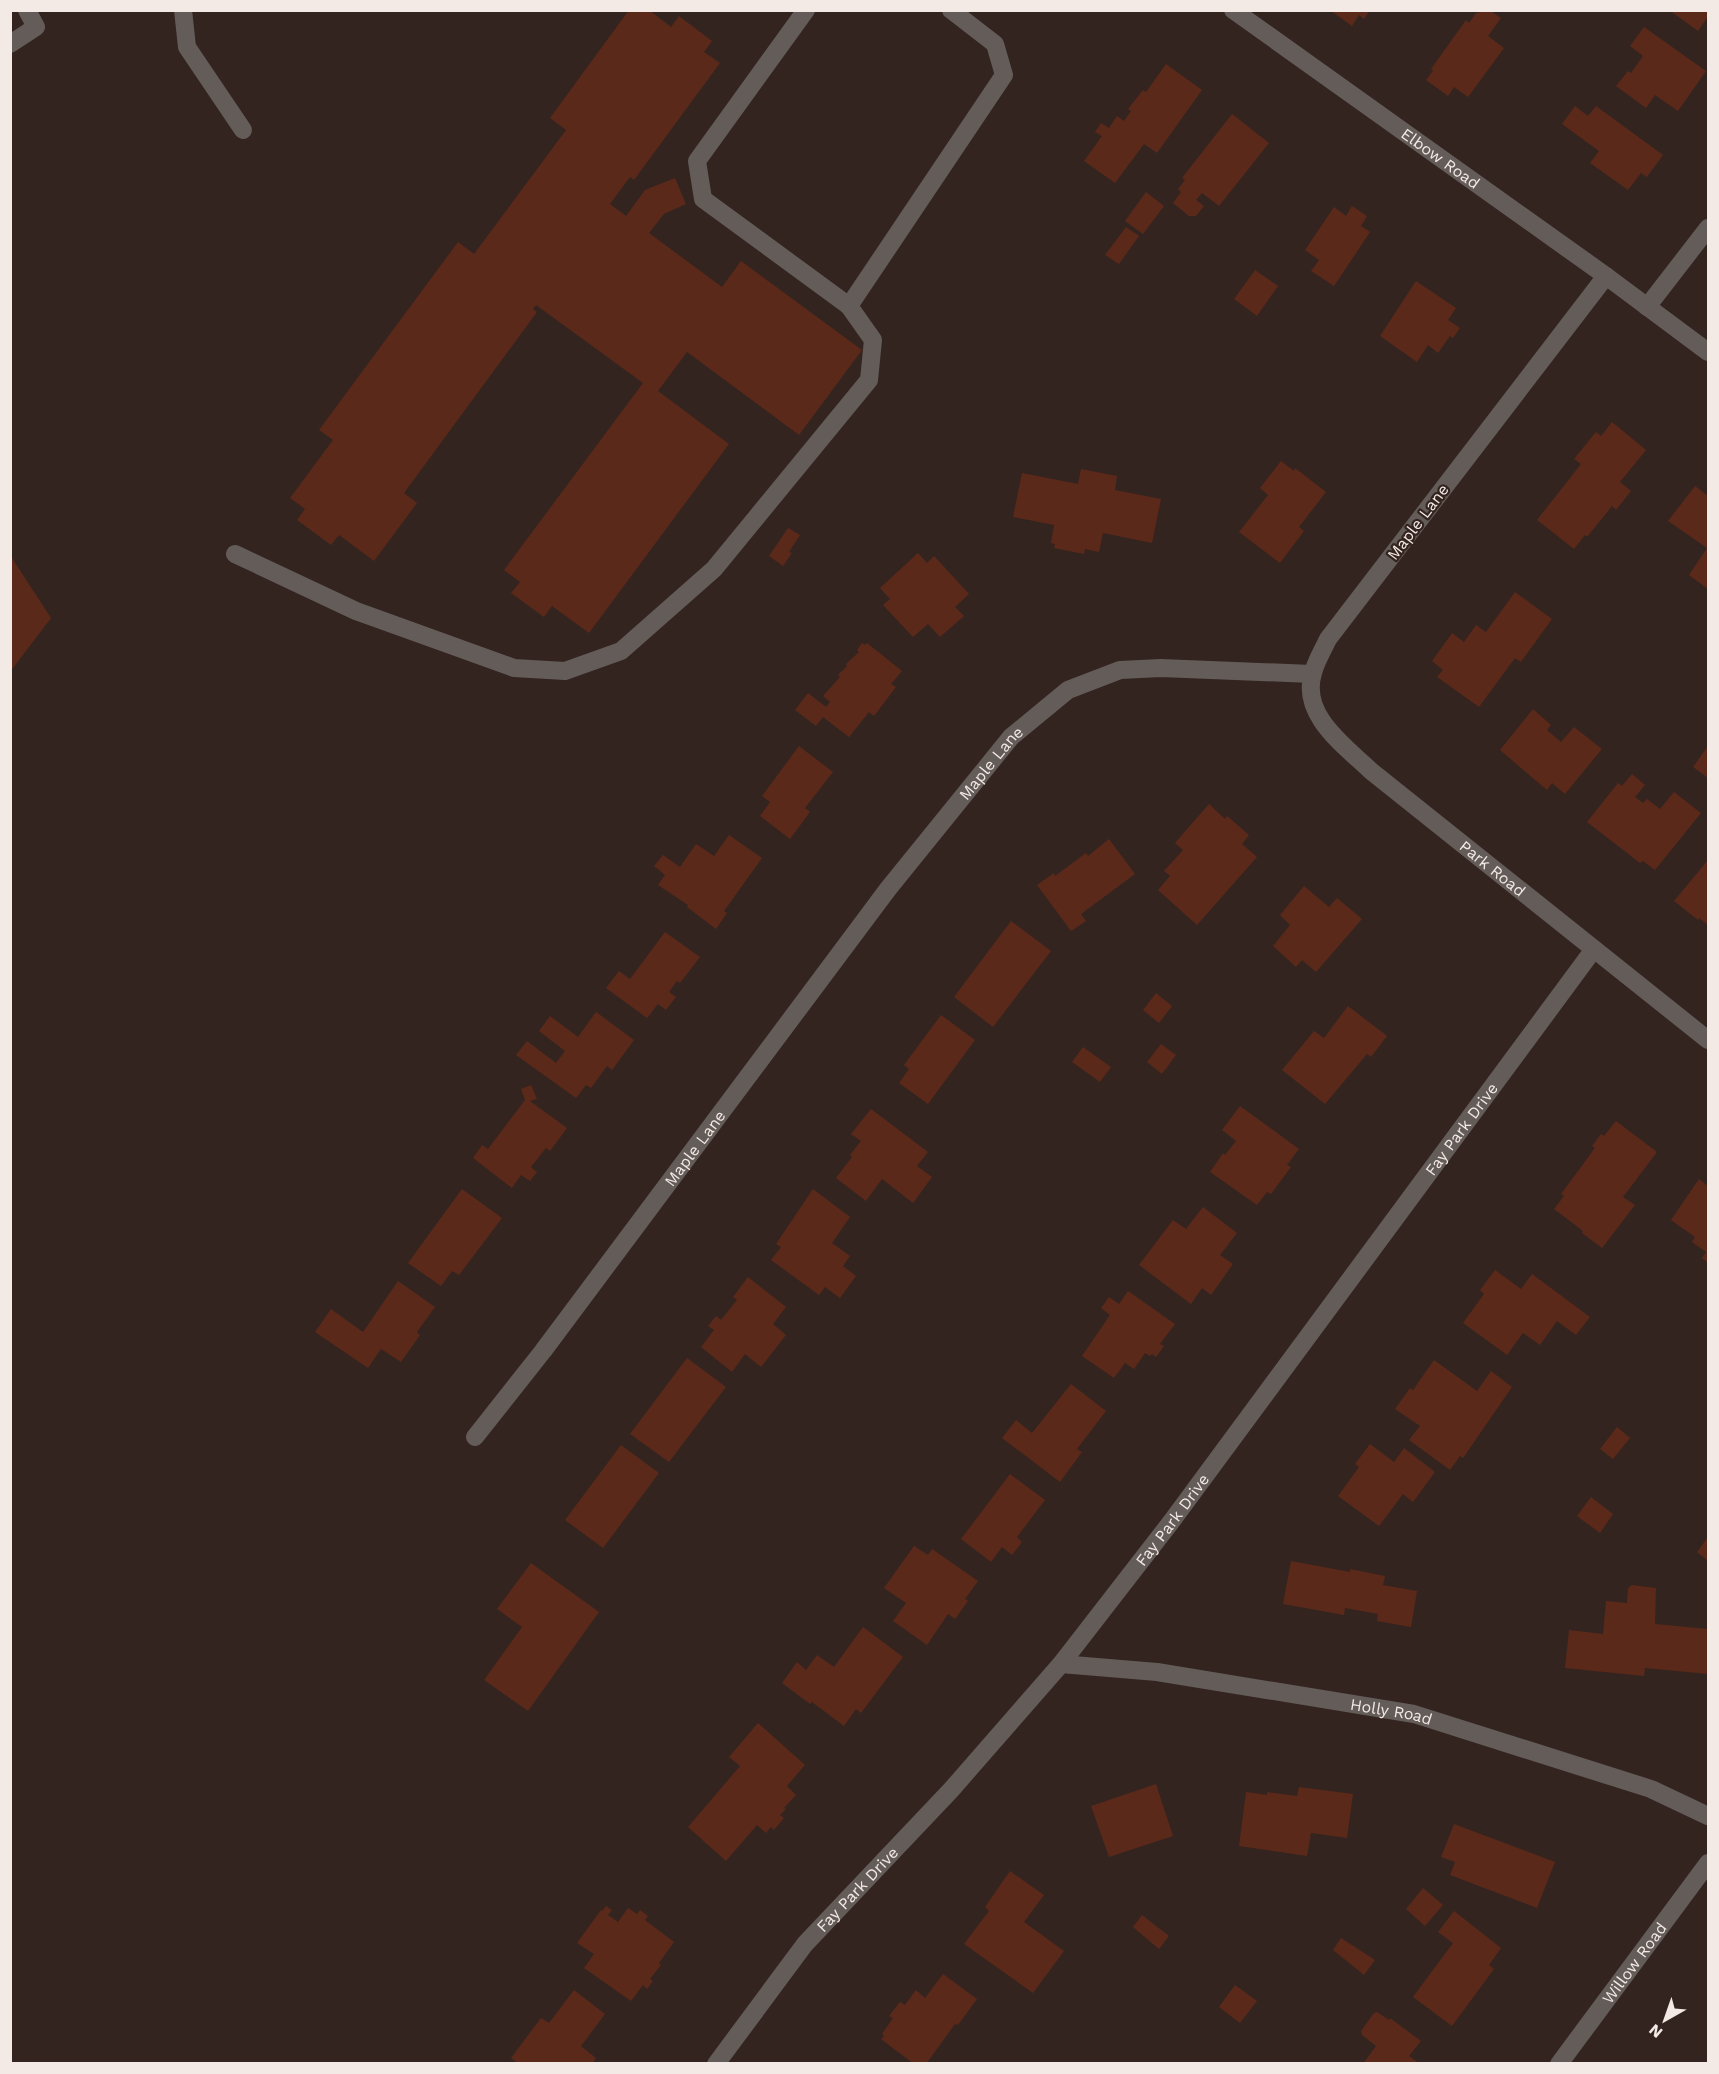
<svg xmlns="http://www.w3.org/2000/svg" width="1719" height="2074" font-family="'Work Sans',sans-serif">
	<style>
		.building { fill: #5b291a }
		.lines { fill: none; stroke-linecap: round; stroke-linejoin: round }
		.lane { stroke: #645c59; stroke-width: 18 }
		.street { stroke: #645c59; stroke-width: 18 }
		.labels { text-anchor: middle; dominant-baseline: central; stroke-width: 4.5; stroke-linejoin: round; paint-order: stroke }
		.street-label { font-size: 16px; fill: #f3e9e5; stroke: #33241f }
	</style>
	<rect width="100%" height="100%" fill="#33241f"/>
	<!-- building -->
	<g class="building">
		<polygon points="629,10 649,10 671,27 679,16 712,41 704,52 720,63 634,180 630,177 610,204 626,216 645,190 675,178 686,204 664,214 649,233 722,287 741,261 862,350 799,435 687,352 658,391 729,444 589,633 552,606 544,617 511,593 520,582 504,570 643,383 536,305 533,309 537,312 404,493 417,503 374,561 339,535 331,545 297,520 305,509 290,498 333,440 319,430 458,242 474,254 566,130 550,118"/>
		<polygon points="1330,10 1370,10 1364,19 1359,15 1352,26"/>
		<polygon points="1489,10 1501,18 1488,36 1504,48 1468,97 1454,87 1448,96 1426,80 1433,71 1431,69 1466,20 1469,23 1476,13"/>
		<polygon points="1669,10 1708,10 1708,19 1707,18 1698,31"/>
		<polygon points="1644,27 1706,71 1678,111 1655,95 1646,108 1616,86 1628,71 1631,73 1643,56 1630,46"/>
		<polygon points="1166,64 1202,90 1157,153 1144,144 1115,183 1084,161 1102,136 1095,132 1101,123 1109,128 1117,116 1124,121 1131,111 1128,109 1143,90 1146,92"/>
		<polygon points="1575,106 1588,116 1596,106 1663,155 1647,177 1641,173 1628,190 1590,163 1599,151 1562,124"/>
		<polygon points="1232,114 1269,143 1219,206 1202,193 1196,200 1204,206 1196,216 1189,216 1173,203 1181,192 1178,189 1185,180 1182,178"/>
		<polygon points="1146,192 1164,206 1143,234 1125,221"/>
		<polygon points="1352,206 1367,216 1361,226 1370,232 1334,286 1311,271 1319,260 1305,250 1334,207 1346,216"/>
		<polygon points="1126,227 1139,236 1119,264 1105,255"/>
		<polygon points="1255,270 1278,286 1257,316 1234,299"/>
		<polygon points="1416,281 1456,308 1448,320 1460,328 1453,338 1450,336 1438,353 1428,345 1417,362 1380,336"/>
		<polygon points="1612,422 1646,450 1620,482 1631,491 1616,510 1612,506 1587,537 1585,535 1574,549 1537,520 1581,464 1574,459 1596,432 1601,436"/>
		<polygon points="1281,461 1294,471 1295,468 1326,492 1299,527 1304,531 1280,563 1239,532 1268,495 1260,488"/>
		<polygon points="1081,469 1117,476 1115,490 1161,499 1152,543 1103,533 1099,552 1085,549 1084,554 1054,548 1055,544 1051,543 1054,525 1013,517 1022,473 1078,484"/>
		<polygon points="1695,486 1708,496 1708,589 1689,575 1707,548 1668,521"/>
		<polygon points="788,528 800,535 789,552 792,553 783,566 769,556"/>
		<polygon points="918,553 927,563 934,556 969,594 955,607 964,616 940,637 928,624 913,637 883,605 890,599 880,588"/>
		<polygon points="10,555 51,618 10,672"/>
		<polygon points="1515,592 1552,619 1521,662 1515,658 1479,707 1437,677 1443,670 1432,661 1452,633 1464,642 1476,625 1486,632"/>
		<polygon points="862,643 865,645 867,643 902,671 891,684 896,687 874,716 869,712 849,737 823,717 816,726 795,710 808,693 826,707 830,702 823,696 840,677 838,675 847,666 846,664 859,652 857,650"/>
		<polygon points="1533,709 1551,725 1547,730 1561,742 1574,727 1602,749 1565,794 1552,783 1547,790 1500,750"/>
		<polygon points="799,746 833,772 805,808 810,812 790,839 760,816 770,802 762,796"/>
		<polygon points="1708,746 1708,778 1693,767"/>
		<polygon points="1632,774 1645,785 1635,797 1643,803 1647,799 1660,809 1674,792 1701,813 1655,870 1643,861 1640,863 1587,822 1618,783 1622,786"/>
		<polygon points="1209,804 1225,819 1227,816 1249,835 1242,844 1257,857 1197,925 1158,890 1170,876 1164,871 1183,850 1175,843"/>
		<polygon points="729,835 762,858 724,911 727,913 716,929 687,907 688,905 658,885 665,875 654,866 663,855 680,867 696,844 714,856"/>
		<polygon points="1109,839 1135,874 1081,914 1086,921 1071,931 1037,885 1054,873 1055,876 1086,853 1088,856"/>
		<polygon points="1708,860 1708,925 1699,918 1698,920 1674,901"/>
		<polygon points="1304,886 1329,907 1337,898 1362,919 1316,972 1302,960 1296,967 1273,946 1290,925 1280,915"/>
		<polygon points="1011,921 1051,951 993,1027 954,997"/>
		<polygon points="665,932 700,957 680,983 677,981 669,992 676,997 666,1010 658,1004 647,1018 606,988 619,971 630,979"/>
		<polygon points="1156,993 1172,1006 1159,1023 1143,1010"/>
		<polygon points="1348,1006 1387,1036 1371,1057 1367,1054 1325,1104 1282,1070 1314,1031 1324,1038"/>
		<polygon points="596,1012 634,1040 612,1070 607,1066 591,1088 586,1085 576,1098 516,1055 527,1041 556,1063 565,1051 539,1031 550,1016 578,1037"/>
		<polygon points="941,1015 975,1040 928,1104 899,1083 909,1069 904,1065"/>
		<polygon points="1161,1044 1176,1055 1162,1074 1147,1062"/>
		<polygon points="1083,1047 1111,1067 1100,1082 1072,1062"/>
		<polygon points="531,1085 537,1099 530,1101 567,1128 550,1151 546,1148 531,1167 537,1172 530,1181 521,1175 512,1188 473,1158 482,1145 488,1149 525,1100 521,1089"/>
		<polygon points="1240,1106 1299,1149 1287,1165 1291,1167 1271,1194 1267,1192 1257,1205 1210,1172 1223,1153 1225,1155 1236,1141 1222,1130"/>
		<polygon points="871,1109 928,1152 917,1166 932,1177 913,1203 882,1179 866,1201 836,1178 852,1157 850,1155 861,1141 851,1134"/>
		<polygon points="1616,1121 1657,1152 1623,1197 1635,1205 1602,1248 1582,1233 1583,1231 1554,1209 1564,1196 1561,1194 1595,1148 1592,1146 1601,1134 1604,1136"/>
		<polygon points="1699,1179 1708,1186 1708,1263 1702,1258 1706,1252 1692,1242 1695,1237 1671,1220"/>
		<polygon points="462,1189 502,1218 459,1275 452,1271 441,1286 408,1263"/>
		<polygon points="813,1189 850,1217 832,1243 850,1256 843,1266 856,1276 840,1298 825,1287 819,1295 771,1260 781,1247 776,1244"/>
		<polygon points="1203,1207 1237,1233 1220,1255 1233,1264 1211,1295 1202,1288 1191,1304 1139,1265 1173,1220 1186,1229"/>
		<polygon points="1495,1270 1521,1289 1532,1274 1590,1317 1576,1335 1557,1321 1540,1345 1523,1333 1507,1355 1463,1323 1484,1294 1480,1290"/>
		<polygon points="748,1277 786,1307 773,1324 786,1335 761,1367 745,1354 732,1372 701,1347 714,1330 708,1326 716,1316 721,1320 737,1300 733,1297"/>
		<polygon points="398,1281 435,1307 417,1332 420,1335 401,1362 381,1349 368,1368 315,1332 331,1309 363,1332"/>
		<polygon points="1128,1291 1175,1324 1160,1344 1164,1346 1156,1357 1152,1354 1150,1356 1145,1353 1134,1369 1125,1363 1114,1378 1082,1356 1110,1315 1101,1308 1109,1297 1119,1304"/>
		<polygon points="687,1358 726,1387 669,1462 630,1434"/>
		<polygon points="1434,1360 1477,1391 1491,1371 1512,1387 1463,1458 1460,1456 1450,1470 1409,1440 1420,1426 1395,1409 1410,1388 1413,1390"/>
		<polygon points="1071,1384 1106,1411 1077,1449 1082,1452 1060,1482 1002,1438 1016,1420 1032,1433"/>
		<polygon points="1617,1427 1630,1438 1613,1459 1600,1449"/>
		<polygon points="1370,1444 1394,1462 1404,1448 1435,1472 1413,1502 1403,1494 1379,1526 1338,1496 1359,1467 1355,1464"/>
		<polygon points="621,1445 659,1473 603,1548 565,1520"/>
		<polygon points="1010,1474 1045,1500 1017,1537 1022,1542 1012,1555 1002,1547 991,1562 961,1539"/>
		<polygon points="1591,1497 1613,1514 1600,1533 1577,1516"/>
		<polygon points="1708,1537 1708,1561 1697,1552"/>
		<polygon points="914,1546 928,1555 932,1549 978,1581 965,1599 968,1601 955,1619 948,1614 927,1645 893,1621 906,1603 884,1588"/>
		<polygon points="1291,1561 1350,1572 1350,1569 1385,1576 1383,1585 1417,1591 1411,1627 1377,1621 1378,1614 1345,1608 1344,1615 1283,1604"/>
		<polygon points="531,1563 599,1612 528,1711 484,1680 522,1627 497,1609"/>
		<polygon points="1632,1585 1656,1588 1655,1624 1708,1629 1708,1674 1645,1668 1644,1676 1565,1668 1569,1630 1603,1634 1606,1601 1627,1603 1628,1588"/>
		<polygon points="863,1627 903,1657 861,1713 856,1709 844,1726 812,1702 810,1704 782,1683 797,1662 806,1670 817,1655 834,1667"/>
		<polygon points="758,1723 805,1765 787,1786 796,1795 784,1808 786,1809 780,1815 784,1818 774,1830 771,1827 766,1833 757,1825 726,1861 688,1827 740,1766 729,1757"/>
		<polygon points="1156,1784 1173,1836 1109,1857 1091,1806"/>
		<polygon points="1299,1787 1353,1794 1347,1838 1311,1833 1307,1856 1239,1846 1246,1792 1267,1795 1267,1792 1297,1796"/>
		<polygon points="1454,1824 1555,1862 1537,1908 1450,1875 1455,1862 1441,1857"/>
		<polygon points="1010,1871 1044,1895 1024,1922 1064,1951 1033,1993 964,1944 989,1911 985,1907"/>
		<polygon points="1423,1888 1443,1905 1425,1926 1406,1909"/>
		<polygon points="606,1906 612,1910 608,1915 618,1922 628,1908 637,1914 640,1910 648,1916 645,1920 674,1942 659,1963 661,1965 650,1979 653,1981 647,1989 643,1985 631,2001 584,1968 594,1954 577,1943 601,1910 602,1911"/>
		<polygon points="1454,1911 1501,1948 1489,1965 1494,1969 1452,2026 1413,1997 1453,1943 1438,1932"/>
		<polygon points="1142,1915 1169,1936 1159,1949 1133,1927"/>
		<polygon points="1341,1938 1375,1960 1364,1975 1333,1950"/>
		<polygon points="943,1974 977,1999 958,2025 955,2024 926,2064 914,2064 881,2039 884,2036 882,2034 893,2018 889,2016 900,2002 905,2005 916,1990 925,1998"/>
		<polygon points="1235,1985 1257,2001 1240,2023 1219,2007"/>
		<polygon points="574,1990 605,2014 581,2046 596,2058 592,2064 519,2064 511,2058 541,2018 549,2023"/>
		<polygon points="1377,2012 1389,2020 1390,2018 1421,2041 1409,2056 1420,2064 1363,2064 1376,2046 1362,2035 1361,2031 1374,2013"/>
	</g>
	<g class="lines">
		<!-- lane -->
		<g class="lane">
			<polyline points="183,10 187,47 243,130"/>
			<polyline points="806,10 697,161 703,199 849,306 1004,75 995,44 951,10"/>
			<polyline points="10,44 36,27 27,10"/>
			<polyline points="235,554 356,611 514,668 565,671 621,651 714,569 869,380 873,340 849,306"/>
		</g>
		<!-- street -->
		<g class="street">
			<path id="s1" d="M1233 10 1606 276 1708 352"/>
			<path id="s2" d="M1606 276 1328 639C1323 650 1316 661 1313 673 1300 715 1345 746 1371 771L1708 1040"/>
			<polyline points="1647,307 1708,228"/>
			<path id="s3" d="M475 1437 543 1351 888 889 1011 737 1068 690 1120 670 1161 668 1312 674"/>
			<path id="s4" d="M1061 1664 1157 1672 1414 1714 1651 1789 1708 1816"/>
			<path id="s5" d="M716 2064 805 1944 951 1790 1061 1664 1171 1522 1594 949"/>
			<path id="s6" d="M1559 2064 1708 1863"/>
		</g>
	</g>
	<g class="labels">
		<!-- street labels -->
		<g class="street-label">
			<text stroke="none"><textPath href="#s1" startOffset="255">Elbow Road</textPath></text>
			<text transform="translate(1418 522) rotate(-53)">Maple Lane</text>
			<text stroke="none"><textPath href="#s3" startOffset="849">Maple Lane</textPath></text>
			<text stroke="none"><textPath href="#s2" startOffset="771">Park Road</textPath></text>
			<text stroke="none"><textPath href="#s5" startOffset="1197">Fay Park Drive</textPath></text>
			<text stroke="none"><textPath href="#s3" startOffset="363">Maple Lane</textPath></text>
			<text stroke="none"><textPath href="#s5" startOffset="711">Fay Park Drive</textPath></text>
			<text stroke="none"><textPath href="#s4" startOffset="334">Holly Road</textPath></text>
			<text stroke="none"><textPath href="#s5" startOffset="225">Fay Park Drive</textPath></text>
			<text stroke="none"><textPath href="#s6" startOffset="126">Willow Road</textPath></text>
		</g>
	</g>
	<!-- border -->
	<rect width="1719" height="2074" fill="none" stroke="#f3e9e5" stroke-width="24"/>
	<!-- north arrow -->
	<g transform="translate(1665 2020) rotate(220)" stroke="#33241f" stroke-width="4.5" paint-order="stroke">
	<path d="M0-4.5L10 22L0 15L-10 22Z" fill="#f3e9e5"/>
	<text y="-9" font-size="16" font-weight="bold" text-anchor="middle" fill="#f3e9e5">N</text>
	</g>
</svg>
